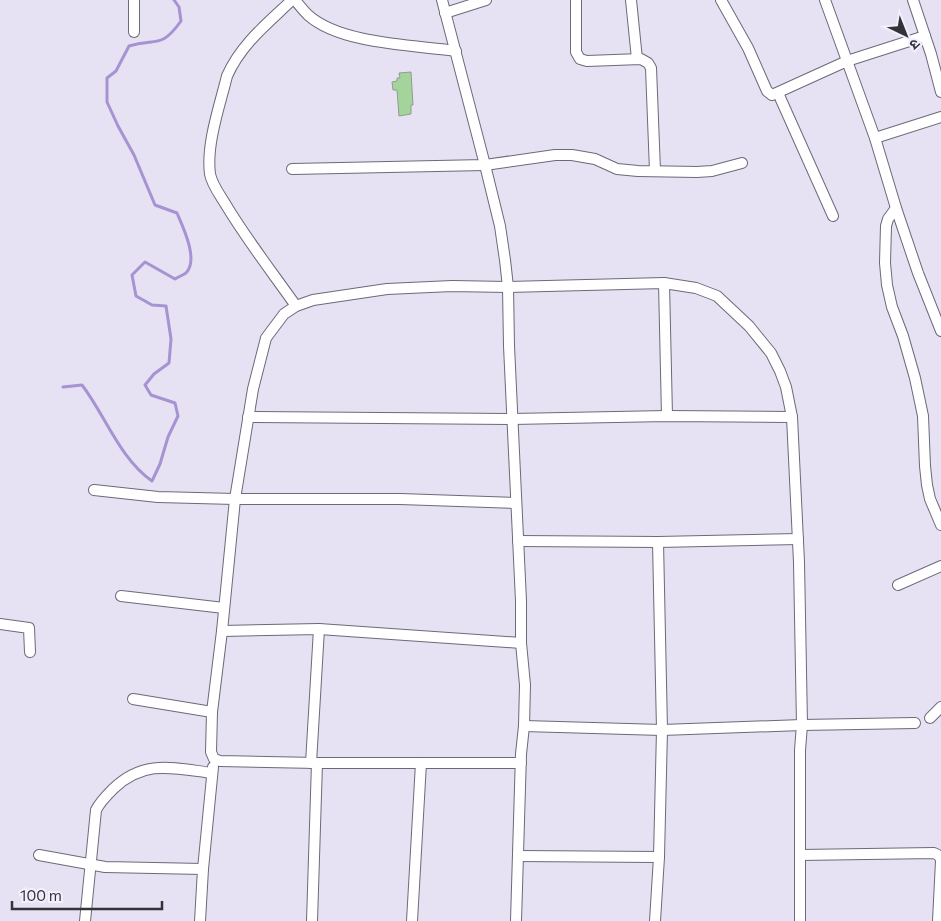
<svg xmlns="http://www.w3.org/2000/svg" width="941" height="921" font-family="Commissioner,'Noto Sans Devanagari',sans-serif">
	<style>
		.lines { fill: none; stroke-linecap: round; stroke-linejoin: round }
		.stream { stroke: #a693d1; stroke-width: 3 }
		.building { fill: #a4d49c; stroke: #909c8e }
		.minor-casing { stroke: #6d6978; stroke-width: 12 }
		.minor { stroke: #fff; stroke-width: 10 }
	</style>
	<rect width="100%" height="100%" fill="#e6e2f4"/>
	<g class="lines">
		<!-- stream -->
		<path class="stream" d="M63 387 82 385C105 415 120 459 152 481L160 464 168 437 178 416 175 403 151 395 145 385 154 374 169 363 171 339 166 306 152 305 136 296 132 275 145 262 175 279C178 277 183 275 186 273 199 260 183 227 177 213L155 205 134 155 118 126 107 102V78L116 71 129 46C157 38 161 49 181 21L179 7 174 0"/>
	</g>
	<!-- building -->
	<polygon class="building" points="411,72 413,105 411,105 411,114 399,116 397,90 393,90 392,82 397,81 397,78 400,78 399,73"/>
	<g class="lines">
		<!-- minor casing -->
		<g class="minor-casing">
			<g id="minor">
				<path d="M292 0C268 23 241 44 227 76 220 105 206 144 210 174 212 185 220 195 226 205 247 240 272 272 296 306"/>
				<path d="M295 0C299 5 303 10 308 15 340 44 413 45 456 51"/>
				<polyline points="442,0 485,165 500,226 505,260 508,287 509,346 521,601 521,643 525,685 524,726 521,754 516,921"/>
				<polyline points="576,0 576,52 580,59 587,61 641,59 648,63 651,68 655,171"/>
				<polyline points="631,0 637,59"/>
				<polyline points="721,0 748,48 767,91 772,95 847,61 925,36"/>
				<polyline points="825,0 875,138 896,208 918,273 941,331"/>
				<polyline points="913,0 931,54 941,92"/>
				<polyline points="445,13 486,0"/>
				<polyline points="134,32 134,0"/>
				<polyline points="778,93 833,216"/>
				<polyline points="875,138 941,117"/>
				<polyline points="292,169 485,165 555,155 572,155 595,159 617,169 638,171 697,172 712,171 742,163"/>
				<polyline points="896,208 888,219 886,226 885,263 887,285 892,307 903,336 915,378 923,416 925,466 927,485 930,499 941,525"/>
				<polyline points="664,283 667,416"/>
				<polyline points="248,417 512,419 667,416 792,417"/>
				<polyline points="94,490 158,497 235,499 400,499 516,503"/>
				<polyline points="518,541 658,542 798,539"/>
				<polyline points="898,585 941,566"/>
				<polyline points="121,596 224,608"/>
				<polyline points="0,624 29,628 30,652"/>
				<polyline points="222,631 319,629 521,643"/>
				<polyline points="133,699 212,712"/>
				<polyline points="930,718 941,707"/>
				<polyline points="524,726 662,730 802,725 915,723"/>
				<polyline points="311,763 319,629"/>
				<polyline points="317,763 521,763"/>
				<polyline points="39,855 105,867 203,869"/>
				<polyline points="800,855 934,853 938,855 941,859"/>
				<polyline points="518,856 659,857"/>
				<path d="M85 921 96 810C100 802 106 796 113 789 144 759 173 768 212 773"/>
				<polyline points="200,921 203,869 213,767"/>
				<polyline points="312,921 317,763 220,761 214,759 211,752 212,712 222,631 235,499 253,389 266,338 284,314 296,306 313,300 387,289 452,286 508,287 664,283 696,288 717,296 749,326 771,353 780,371 786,387 792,417 799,562 802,725 800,750 800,921"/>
				<polyline points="412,921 421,763"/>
				<polyline points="655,921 659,857 662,730 658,542"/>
				<polyline points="938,921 941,861"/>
			</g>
		</g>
		<!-- minor -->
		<use href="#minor" class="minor"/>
	</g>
	<!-- north arrow -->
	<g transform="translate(906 35) rotate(137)" stroke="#f3f0fe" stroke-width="4" paint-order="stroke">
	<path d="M0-4L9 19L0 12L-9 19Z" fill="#343239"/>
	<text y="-8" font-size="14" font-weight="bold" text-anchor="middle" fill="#343239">उ</text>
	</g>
	<!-- scale -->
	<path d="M12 901v8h150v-8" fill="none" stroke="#343239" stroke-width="2.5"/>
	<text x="20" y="901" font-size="15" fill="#343239" stroke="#f3f0fe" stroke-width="4" paint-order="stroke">100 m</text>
</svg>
